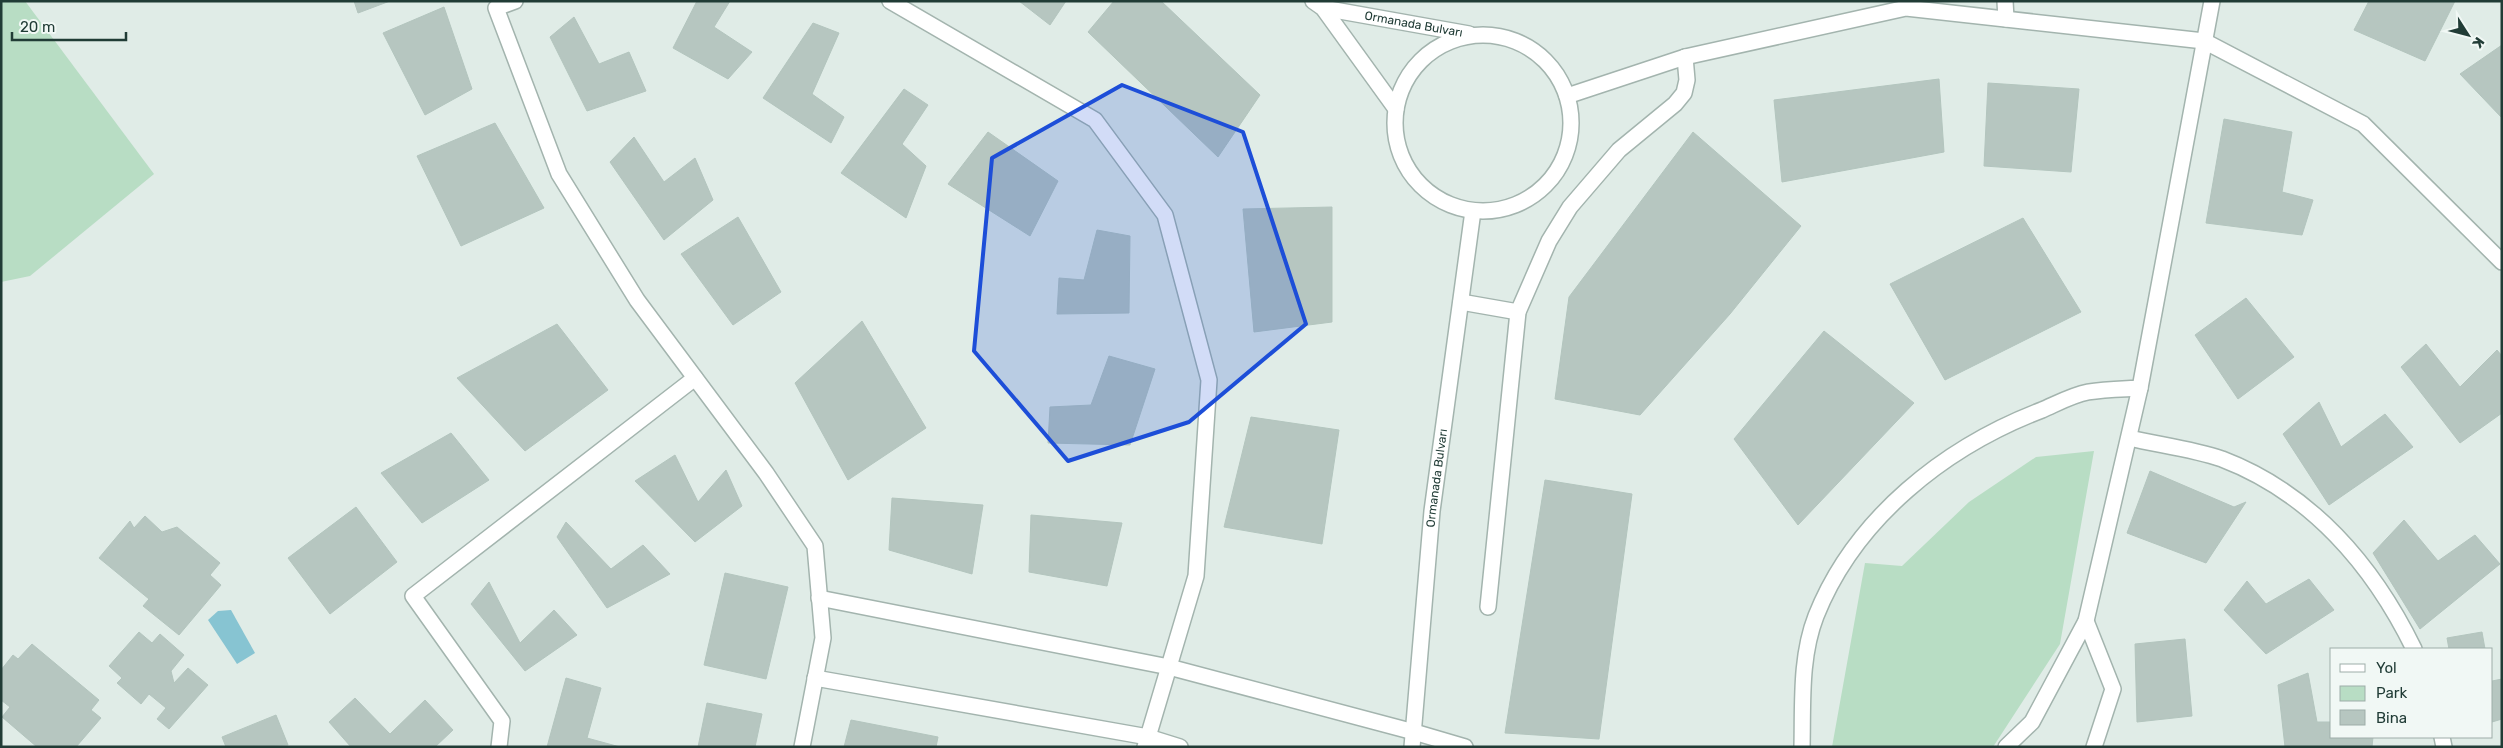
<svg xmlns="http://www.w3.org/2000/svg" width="2503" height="748" font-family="Rubik,sans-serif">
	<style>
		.green { fill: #b8ddc4 }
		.water { fill: #87c4d2 }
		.building { fill: #b6c6c0; stroke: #b3c5be }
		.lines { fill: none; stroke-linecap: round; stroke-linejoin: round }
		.lane-casing { stroke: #a3b4ae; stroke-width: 18 }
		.street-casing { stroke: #a3b4ae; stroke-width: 18 }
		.lane { stroke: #fff; stroke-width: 15 }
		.street { stroke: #fff; stroke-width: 15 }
		.marked { fill: #1d4ed8; fill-opacity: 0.2; stroke: #1d4ed8; stroke-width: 4; stroke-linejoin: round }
		.labels { text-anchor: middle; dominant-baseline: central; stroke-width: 4; stroke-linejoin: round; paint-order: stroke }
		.street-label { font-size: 12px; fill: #213c36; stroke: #f1f8f5 }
	</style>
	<rect width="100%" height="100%" fill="#e0ece7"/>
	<!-- green -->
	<g class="green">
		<polygon points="1,1 25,1 154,174 30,276 1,282"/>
		<polygon points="2094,451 2060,644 1993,747 1832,747 1865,563 1902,566 1969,502 2036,457"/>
	</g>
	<!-- water -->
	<polygon class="water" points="231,610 255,653 237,664 208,620 218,611"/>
	<!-- building -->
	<g class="building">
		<polygon points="354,1 390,1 358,13"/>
		<polygon points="697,1 730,1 714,27 752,52 728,79 673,48"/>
		<polygon points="1019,1 1066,1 1050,25"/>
		<polygon points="1114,1 1161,1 1260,95 1218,157 1088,32"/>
		<polygon points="2369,1 2455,1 2425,61 2354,30"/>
		<polygon points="444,7 472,89 425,115 383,33"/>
		<polygon points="574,17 599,64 629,52 646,91 587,111 550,37"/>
		<polygon points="813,23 839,33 812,94 844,117 831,143 763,98"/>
		<polygon points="2502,45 2502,118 2460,74"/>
		<polygon points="1939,79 1944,152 1782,182 1774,100"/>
		<polygon points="1988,83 2079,89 2071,172 1984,166"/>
		<polygon points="904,89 928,105 902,144 926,166 906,218 841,173"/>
		<polygon points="2224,119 2292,132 2282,192 2313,200 2302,235 2206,223"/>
		<polygon points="495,123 544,208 461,246 417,156"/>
		<polygon points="988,132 1058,181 1030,236 948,184"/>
		<polygon points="1693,132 1801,226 1730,314 1640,415 1555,399 1569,297"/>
		<polygon points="634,137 664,182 695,158 713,200 664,240 610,162"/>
		<polygon points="1332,207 1332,322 1254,332 1243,209"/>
		<polygon points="738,217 781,292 733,325 681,254"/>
		<polygon points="2023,218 2081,312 1945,380 1890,284"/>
		<polygon points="1097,230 1130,236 1129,313 1057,314 1059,278 1084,280"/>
		<polygon points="2246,298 2294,357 2238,399 2195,335"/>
		<polygon points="862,321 926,428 848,480 795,383"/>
		<polygon points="557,324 608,390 525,451 457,378"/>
		<polygon points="1824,331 1914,403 1798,525 1734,439"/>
		<polygon points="2426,344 2460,387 2497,350 2502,356 2502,413 2460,443 2401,367"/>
		<polygon points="1109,356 1155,369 1130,445 1048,443 1050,407 1091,405"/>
		<polygon points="2319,402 2341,447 2385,414 2413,447 2329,505 2283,434"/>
		<polygon points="1251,417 1339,430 1322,544 1224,527"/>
		<polygon points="451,433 489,480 422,523 381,473"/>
		<polygon points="675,455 698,502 726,470 742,506 695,542 635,481"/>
		<polygon points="2150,471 2234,507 2246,502 2206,563 2127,533"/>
		<polygon points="1545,480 1632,494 1599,739 1505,733"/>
		<polygon points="892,498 983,505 972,574 889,550"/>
		<polygon points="356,507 397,562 330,614 288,558"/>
		<polygon points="1031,515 1122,523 1107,586 1029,572"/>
		<polygon points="145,516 162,532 177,527 220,563 210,575 221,585 179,635 143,606 149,599 99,558 130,521 134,528"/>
		<polygon points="2404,520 2438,561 2475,535 2500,564 2420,629 2373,553"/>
		<polygon points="566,522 611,569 643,545 670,574 607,608 557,537"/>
		<polygon points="725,573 788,587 766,679 704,665"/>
		<polygon points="2309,579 2334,610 2266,654 2224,610 2247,581 2266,604"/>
		<polygon points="489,582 520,643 554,610 577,635 525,671 471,604"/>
		<polygon points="139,632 152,643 160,634 184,655 171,671 174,683 188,668 208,685 169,729 157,719 166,708 149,694 141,704 117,683 122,678 109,666"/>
		<polygon points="2482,632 2485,649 2449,649 2447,638"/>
		<polygon points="2185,639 2192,716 2137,722 2135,644"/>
		<polygon points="32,644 99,700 91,710 101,718 76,747 37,747 2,717 10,707 1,700 1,670 13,655 18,659"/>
		<polygon points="2308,673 2317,722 2332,722 2332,737 2373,737 2372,747 2285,747 2278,685"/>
		<polygon points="566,678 601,688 587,738 620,747 547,747"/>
		<polygon points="2502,679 2502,719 2492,722 2492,681"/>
		<polygon points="355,698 390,734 425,700 453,730 435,747 351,747 329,722"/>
		<polygon points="707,703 762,714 755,747 698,747"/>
		<polygon points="276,715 288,745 226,747 222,737"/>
		<polygon points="851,720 938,737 936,747 844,747"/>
	</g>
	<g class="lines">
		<!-- lane casing -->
		<g class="lane-casing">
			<g id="lane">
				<polyline points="515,1 496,8 559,174 637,300 766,473 815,546 823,638 802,747"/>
				<polyline points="890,1 1095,120 1165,215 1209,380 1196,576 1145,747"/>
				<polyline points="2005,1 2006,19"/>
				<polyline points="1461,302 1518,312"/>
				<polyline points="819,598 1169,667 1414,732"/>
				<polyline points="1488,607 1518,312 1549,241 1570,207 1619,150 1675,104 1684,93 1687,80 1685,57"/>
				<polyline points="815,678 1148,737 1180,747"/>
				<polyline points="499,747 502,721 413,596 695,378"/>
			</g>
		</g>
		<!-- street casing -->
		<g class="street-casing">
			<g id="street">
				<polyline points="1313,1 1323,8 1396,109"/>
				<path id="s1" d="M1323 8 1469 34"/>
				<circle cx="1483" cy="123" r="88"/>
				<polyline points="1567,96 1685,57 1906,8 2204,41 2363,124 2502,262"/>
				<path d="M2129 438C2159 445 2193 449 2222 459 2311 493 2373 565 2414 649"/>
				<polyline points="2086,621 2113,689 2094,747"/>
				<polyline points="1414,732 1465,747"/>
				<polyline points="2442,737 2444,747"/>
				<path id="s2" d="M1412 747 1432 511 1473 211"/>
				<path d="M1802 747C1803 703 1800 657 1816 616 1855 518 1945 447 2042 410 2056 404 2072 395 2088 392 2105 389 2123 389 2140 388L2212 1"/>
				<polyline points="2006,747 2032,722 2086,621 2140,388"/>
			</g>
		</g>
		<!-- lane -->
		<use href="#lane" class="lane"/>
		<!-- street -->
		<use href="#street" class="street"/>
	</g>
	<!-- marked area -->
	<path class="marked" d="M1122 85 1243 132 1306 324 1189 422 1068 461 974 351 992 158Z"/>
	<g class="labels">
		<!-- street labels -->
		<g class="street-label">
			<text stroke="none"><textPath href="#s1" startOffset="92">Ormanada Bulvarı</textPath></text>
			<text stroke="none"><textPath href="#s2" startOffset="270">Ormanada Bulvarı</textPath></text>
		</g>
	</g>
	<!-- border -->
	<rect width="2503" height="748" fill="none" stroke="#213c36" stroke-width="5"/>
	<!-- legend -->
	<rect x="2330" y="648" width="162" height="90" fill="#f1f8f5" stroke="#9eada9"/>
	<rect x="2340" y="664" width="25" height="8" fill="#ffffff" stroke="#9eada9"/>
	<text x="2376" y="673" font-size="15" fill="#213c36">Yol</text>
	<rect x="2340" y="686" width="25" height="15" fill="#b8ddc4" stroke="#9eada9"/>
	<text x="2376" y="698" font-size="15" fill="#213c36">Park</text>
	<rect x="2340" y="710" width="25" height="15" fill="#b6c6c0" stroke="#9eada9"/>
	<text x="2376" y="723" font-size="15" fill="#213c36">Bina</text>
	<!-- north arrow -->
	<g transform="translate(2468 35) rotate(126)" stroke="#f1f8f5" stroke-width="4" paint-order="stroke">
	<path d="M0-4L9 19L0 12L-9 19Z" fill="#213c36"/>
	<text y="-8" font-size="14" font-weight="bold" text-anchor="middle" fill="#213c36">K</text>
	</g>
	<!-- scale -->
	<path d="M12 32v8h114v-8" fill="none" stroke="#213c36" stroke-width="2.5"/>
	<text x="20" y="32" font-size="15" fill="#213c36" stroke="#f1f8f5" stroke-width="4" paint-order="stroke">20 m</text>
</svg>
